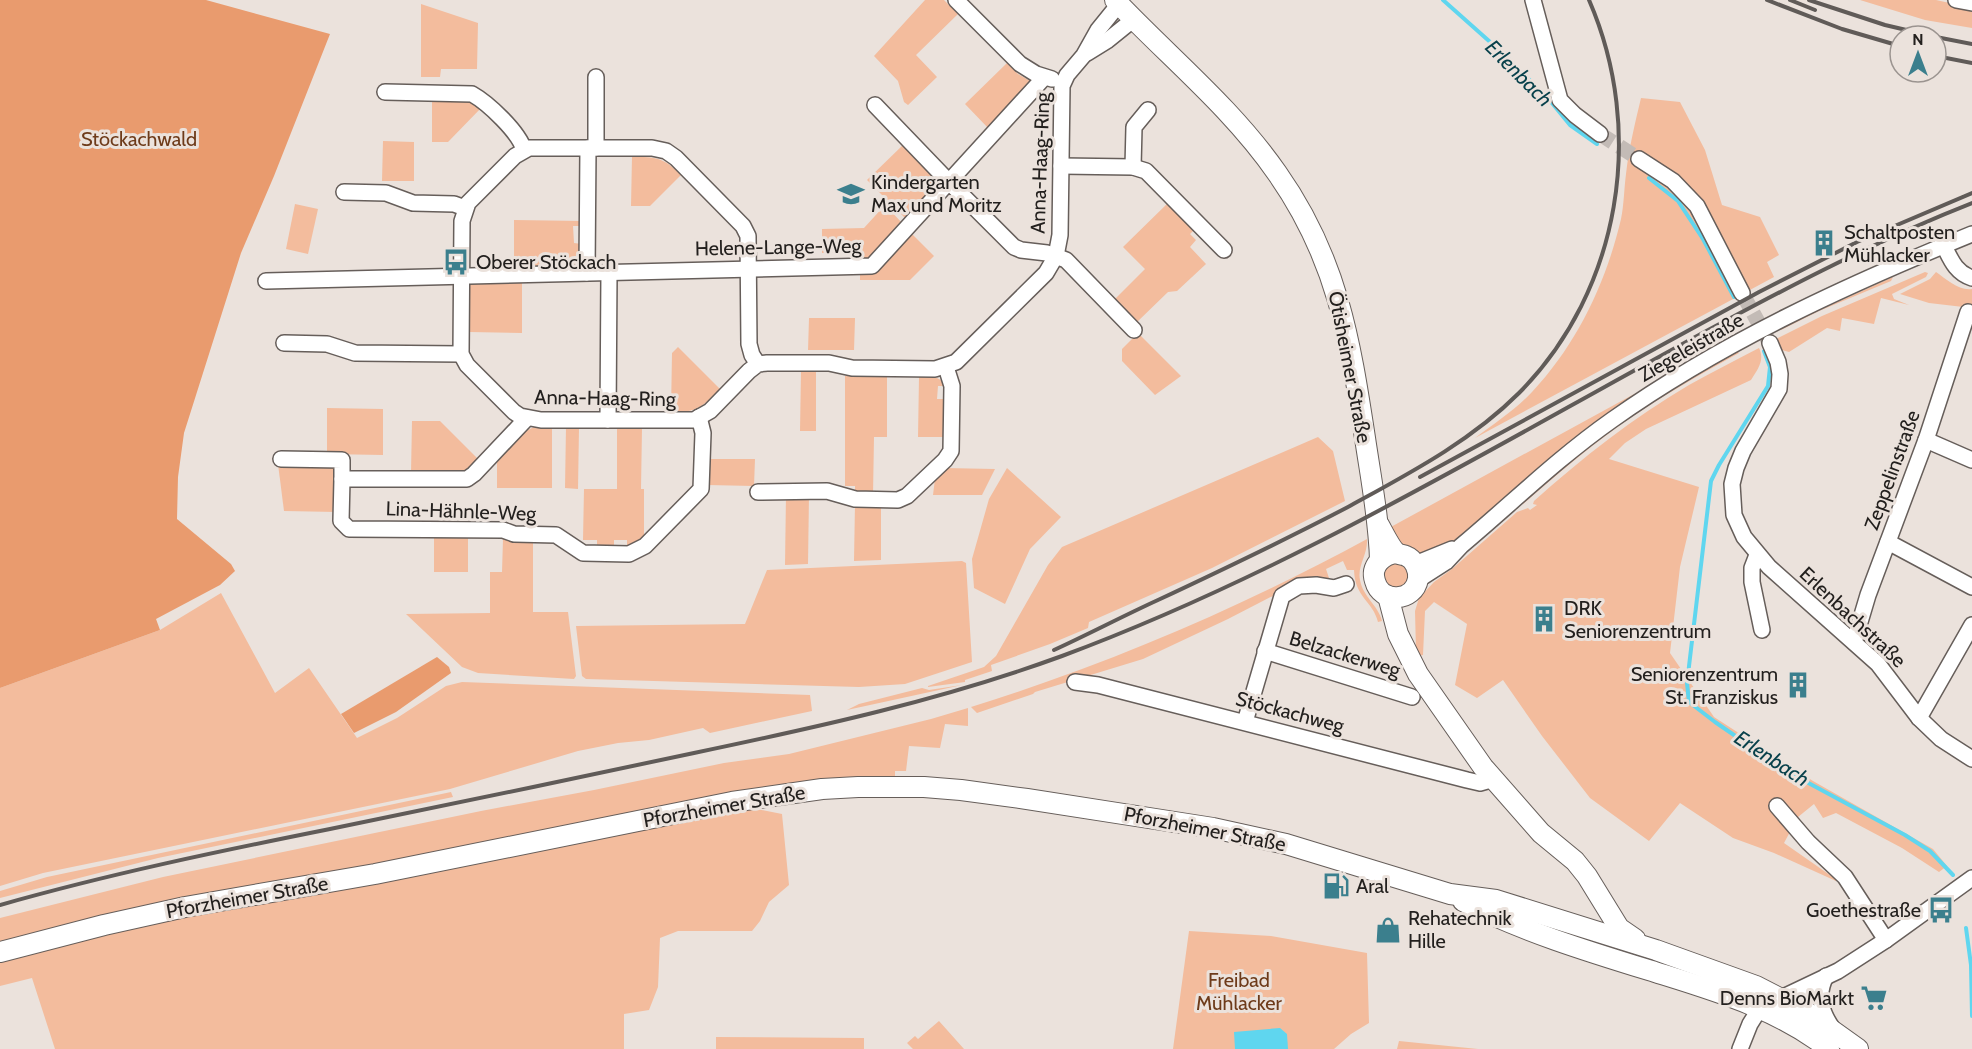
<svg xmlns="http://www.w3.org/2000/svg" width="1972" height="1049" font-family="Cabin,sans-serif">
	<style>
		.green { fill: #f3bc9d }
		.forest { fill: #e99b6e }
		.water { fill: #5fd6ef }
		.lines { fill: none; stroke-linecap: round; stroke-linejoin: round }
		.stream { stroke: #5fd6ef; stroke-width: 4 }
		.minor-tunnel { stroke: #c3bbb6; stroke-width: 15; stroke-dasharray: 15 8; stroke-linecap: butt }
		.minor-casing { stroke: #665e5a; stroke-width: 18 }
		.major-casing { stroke: #665e5a; stroke-width: 22 }
		.minor { stroke: #fff; stroke-width: 15 }
		.major { stroke: #fff; stroke-width: 20 }
		.rail { stroke: #605b58; stroke-width: 4 }
		.labels { text-anchor: middle; dominant-baseline: central; stroke-width: 6; stroke-linejoin: round; paint-order: stroke }
		.park-label { font-size: 20px; fill: #6e3b1a; stroke: #ebe2dc }
		.street-label { font-size: 20px; fill: #23201e; stroke: #ebe2dc }
		.poi-label { font-size: 20px; fill: #23201e; stroke: #ebe2dc; text-anchor: start }
		.water-label { font-size: 21px; font-style: italic; fill: #08414b; stroke: #ebe2dc }
	</style>
	<rect width="100%" height="100%" fill="#ebe2dc"/>
	<!-- green -->
	<g class="green">
		<polygon points="925,0 944,0 958,14 916,55 937,77 908,105 904,102 898,81 874,56"/>
		<polygon points="1860,0 1936,0 1972,8 1972,28 1925,20"/>
		<polygon points="421,4 478,23 477,69 441,69 440,77 421,77"/>
		<polygon points="1007,63 1018,74 1032,82 989,129 965,104"/>
		<polygon points="432,97 467,98 482,107 448,142 432,142"/>
		<path d="M1641 98 1680 102 1705 150 1722 205 1760 217 1779 255 1767 262 1774 277 1475 438C1494 424 1516 409 1532 392 1577 344 1606 283 1621 219 1624 205 1624 189 1626 174 1629 148 1635 123 1641 98Z"/>
		<polygon points="383,141 414,142 414,181 382,181"/>
		<polygon points="905,143 942,181 907,220 867,180"/>
		<path d="M632 157C656 157 663 157 681 175L650 206H631Z"/>
		<polygon points="1170,201 1196,228 1190,234 1196,240 1190,247 1206,264 1177,291 1168,292 1136,323 1114,300 1145,269 1123,247"/>
		<polygon points="295,204 318,209 308,254 286,249"/>
		<polygon points="885,205 903,224 869,261 857,261 856,252 822,253 822,229 864,228"/>
		<polygon points="514,220 583,221 583,226 573,226 574,243 582,244 582,268 514,269"/>
		<polygon points="910,232 934,256 910,280 860,280 860,272"/>
		<polygon points="1925,272 1928,273 1926,277 1892,294 1894,299 1909,305 1881,298 1874,324 1842,318 1840,331 1827,328 1789,352 1778,349 1772,341 1822,316"/>
		<path d="M1936 272C1946 279 1959 291 1972 289V308L1929 303 1900 294 1930 279Z"/>
		<polygon points="1893,277 1891,281 1819,311 1781,330 1780,328"/>
		<polygon points="522,280 522,333 469,332 469,281"/>
		<polygon points="809,318 855,318 854,350 808,350"/>
		<polygon points="1138,333 1181,376 1155,395 1122,361 1122,349"/>
		<path d="M678 347 720 389C702 407 697 413 671 412L672 353Z"/>
		<path d="M1759 348C1765 360 1758 369 1751 380L1646 429 1625 443 1609 459 1699 487 1680 567 1670 653 1714 717 1813 781 1933 849 1947 866 1939 872 1902 848 1836 813 1823 818 1814 804 1798 817 1784 843 1837 880 1836 881 1774 853 1733 838 1680 803 1649 841 1590 798 1542 736 1503 680 1477 698 1455 685 1467 624 1434 602 1425 611 1423 655 1419 656 1416 651 1415 611 1419 598 1434 582 1452 569 1517 512 1528 508 1530 510 1537 505 1533 504 1534 501C1582 458 1633 418 1689 385 1712 372 1736 360 1759 348Z"/>
		<path d="M1737 351 1739 353C1697 376 1655 400 1616 428 1584 451 1553 478 1523 504H1518L1615 425 1685 380Z"/>
		<polygon points="801,371 816,371 816,431 800,431"/>
		<polygon points="845,376 887,377 887,437 874,437 873,495 855,494 855,486 845,486"/>
		<path d="M919 377C930 377 939 375 946 386H938L937 399H947L946 437H918Z"/>
		<polygon points="1636,393 1574,439 1451,544 1421,554 1397,542 1389,528"/>
		<polygon points="327,408 383,409 383,455 327,454"/>
		<polygon points="412,421 440,421 480,461 470,470 460,473 411,473"/>
		<polygon points="534,427 552,427 552,488 497,488 497,458 522,433"/>
		<polygon points="566,427 579,428 578,489 565,488"/>
		<polygon points="617,428 642,428 641,489 644,489 644,541 627,548 627,540 614,540 614,548 597,548 597,540 583,540 584,489 617,489"/>
		<polygon points="1318,437 1333,451 1345,501 1212,568 1089,622 1088,628 1050,644 991,665 992,671 965,680 965,682 928,687 928,686 984,667 996,656 1048,565 1062,547"/>
		<polygon points="708,459 755,459 754,486 707,485"/>
		<polygon points="278,464 337,464 337,512 284,511"/>
		<polygon points="944,468 995,469 982,495 933,495 935,479"/>
		<polygon points="1007,468 1061,517 1030,549 1005,604 974,588 972,559 989,499"/>
		<polygon points="786,495 809,495 808,564 785,565"/>
		<polygon points="855,504 881,504 881,560 854,561"/>
		<polygon points="468,534 468,572 434,572 434,535"/>
		<polygon points="503,539 533,539 533,612 568,612 576,676 574,679 478,673 462,667 406,614 490,613 490,572 502,572"/>
		<path d="M1367 539C1368 554 1357 566 1360 580 1363 597 1378 605 1382 621L1378 622C1373 601 1355 598 1354 570H1347L1343 561 1326 569 1330 581 1298 583 1228 619 1143 659 1035 692 1033 694 977 713 971 707C1109 664 1240 608 1367 539Z"/>
		<polygon points="962,561 966,563 972,662 905,684 859,687 586,679 582,676 576,626 745,624 767,570"/>
		<circle cx="1396" cy="575" r="13"/>
		<polygon points="221,593 275,693 309,668 357,738 397,718 446,686 462,682 810,695 812,711 710,733 703,728 649,740 618,743 578,751 450,789 43,873 0,886 0,688 160,630"/>
		<polygon points="962,685 847,710 859,704 922,688 929,690"/>
		<polygon points="968,708 968,726 945,724 940,748 909,746 906,771 895,771 895,776 822,781 0,944 0,918 163,877 481,811 594,790 724,763 789,754 931,719"/>
		<polygon points="451,792 453,797 158,858 0,898 0,891 47,877"/>
		<polygon points="746,807 782,814 789,885 769,902 760,921 752,931 678,931 660,938 658,987 649,1010 624,1014 624,1049 55,1049 32,978 0,986 0,960 107,932"/>
		<polygon points="1189,931 1271,936 1367,953 1369,1023 1351,1034 1334,1049 1173,1049"/>
		<polygon points="939,1021 964,1049 913,1049 907,1043 915,1036 918,1039"/>
		<polygon points="716,1037 864,1038 864,1049 716,1049"/>
		<polygon points="1399,1041 1478,1049 1397,1049"/>
	</g>
	<!-- forest -->
	<g class="forest">
		<polygon points="0,0 206,0 330,34 274,176 241,253 184,433 178,477 177,519 231,564 235,571 220,585 156,619 160,630 0,688"/>
		<polygon points="437,657 449,667 451,673 396,712 354,733 341,714"/>
	</g>
	<!-- water -->
	<polygon class="water" points="1280,1028 1287,1034 1288,1049 1235,1049 1234,1032"/>
	<g class="lines">
		<!-- stream -->
		<g class="stream">
			<polyline points="1443,0 1507,57 1552,103 1570,125 1597,144"/>
			<polyline points="1649,178 1678,201 1703,239 1734,297"/>
			<polyline points="1764,351 1770,367 1768,386 1719,465 1711,481 1687,683 1689,702 1715,722 1788,772 1905,835 1930,851 1953,875"/>
			<polyline points="1966,928 1971,965 1972,1016"/>
		</g>
		<!-- minor-tunnel -->
		<g class="minor-tunnel">
			<polyline points="1600,134 1639,159"/>
			<polyline points="1742,293 1768,340"/>
		</g>
		<!-- minor casing -->
		<g class="minor-casing">
			<g id="minor">
				<polyline points="956,0 1020,64 1036,74 1052,79"/>
				<polyline points="1533,0 1560,100 1575,115 1600,134"/>
				<polyline points="1956,0 1972,3"/>
				<polyline points="1087,53 1108,40 1134,19"/>
				<polyline points="596,77 596,148"/>
				<path d="M385 92 472 94C488 103 519 132 524 150"/>
				<polyline points="875,105 949,182 1014,247 1021,250 1047,253 1066,260 1134,330"/>
				<polyline points="1639,159 1673,181 1697,206 1742,293"/>
				<polyline points="1061,166 1133,167 1146,171 1224,250"/>
				<polyline points="1133,167 1134,127 1148,110"/>
				<polyline points="344,192 386,193 413,203 454,204 465,208"/>
				<path d="M1944 246C1951 260 1956 273 1972 278"/>
				<polyline points="587,273 588,148"/>
				<polyline points="266,281 872,266 1041,81 1043,77"/>
				<polyline points="284,343 327,344 355,353 461,354"/>
				<polyline points="1770,343 1778,362 1780,374 1779,389 1743,451 1736,468 1732,484 1734,515 1744,537 1769,567 1878,664 1919,718 1941,739 1972,759"/>
				<polyline points="758,364 752,355 749,344 748,236 743,226 676,158 666,151 652,148 529,148 515,156 468,203 462,221 461,354 467,365 514,412 520,416 541,420 694,420 710,411 749,371 758,364 767,363 829,363 852,368 935,369 956,362 1046,273 1056,256 1060,235 1062,86 1067,75 1084,55 1098,30 1119,4"/>
				<polyline points="527,418 474,474 467,479 342,479 341,521 349,529 503,530 514,534 556,535 583,553 629,554 645,546 701,489 703,433 699,417"/>
				<polyline points="608,420 609,272"/>
				<polyline points="1926,440 1972,460"/>
				<polyline points="281,459 342,460 342,479"/>
				<polyline points="758,492 827,491 855,499 898,500 907,496 945,460 951,451 952,386 946,367"/>
				<polyline points="1888,542 1972,587"/>
				<polyline points="1757,555 1752,568 1752,582 1762,630"/>
				<polyline points="1415,564 1452,549"/>
				<path d="M1418 580 1446 562 1461 546C1511 504 1558 458 1612 420 1722 342 1847 285 1972 234"/>
				<polyline points="1854,642 1868,595 1926,440 1968,312"/>
				<polyline points="1265,651 1412,697"/>
				<polyline points="1075,682 1098,685 1467,780 1480,783 1494,779"/>
				<polyline points="1919,718 1972,625"/>
				<polyline points="1245,722 1282,596 1299,586 1316,585 1334,588 1346,584"/>
				<polyline points="1777,806 1808,842 1845,877 1886,940"/>
				<path d="M1826 976C1816 995 1821 1012 1833 1029"/>
				<polyline points="1740,1049 1750,1024 1760,1008 1838,971 1886,940 1972,878"/>
			</g>
		</g>
		<!-- major casing -->
		<g class="major-casing">
			<g id="major">
				<path d="M1115 0C1169 57 1232 108 1277 173 1337 258 1350 339 1365 438 1371 479 1379 519 1380 560"/>
				<path d="M1379 525C1383 532 1391 549 1397 553 1399 555 1403 554 1406 556 1414 559 1419 569 1418 579 1414 602 1381 604 1375 581 1370 566 1383 554 1397 553"/>
				<polyline points="1388,596 1398,634 1418,674 1483,767 1541,833 1575,861 1587,876 1619,928 1635,939"/>
				<path d="M1463 901C1524 932 1590 952 1655 972 1716 991 1778 1009 1829 1049"/>
				<polyline points="0,952 104,925 185,907 375,874 732,802 822,789 858,787 924,787 961,790 1027,799 1213,828 1286,844 1450,894 1496,900 1656,950 1756,986 1805,1011 1858,1049"/>
			</g>
		</g>
		<!-- minor -->
		<use href="#minor" class="minor"/>
		<!-- major -->
		<use href="#major" class="major"/>
		<!-- rail -->
		<g class="rail">
			<polyline points="1767,0 1842,29 1900,46"/>
			<polyline points="1790,0 1815,10"/>
			<polyline points="1809,0 1885,25 1932,36"/>
			<polyline points="1936,37 1972,44"/>
			<polyline points="1936,56 1972,63"/>
			<polyline points="1420,477 1759,292 1857,242 1972,193"/>
			<path d="M1054 650C1089 634 1123 616 1158 600 1222 570 1285 540 1348 507 1408 474 1470 442 1519 393 1621 290 1646 131 1589 0"/>
			<path d="M0 905C109 874 220 851 330 829 451 804 573 779 694 753 818 727 942 700 1062 656 1278 576 1476 457 1677 347 1773 295 1870 243 1972 203"/>
		</g>
	</g>
	<!-- icons -->
	<defs>
		<g id="school-bare" transform="scale(2.07)"><path d="M0-5L7-2L0 1L-7-2ZM-4 1L0 2.5L4 1V4Q0 6-4 4Z" fill="#3b7f8d" stroke="#ebe2dc" stroke-width="2.5" paint-order="stroke"/></g>
		<g id="building-bare" transform="scale(2.07)"><path d="M-4-6H4V6H1V3H-1V6H-4ZM-2.5-4.3h1.7v1.8h-1.7ZM.8-4.3h1.7v1.8H.8ZM-2.5-1h1.7V.8h-1.7ZM.8-1h1.7V.8H.8Z" fill="#3b7f8d" stroke="#ebe2dc" stroke-width="2.5" paint-order="stroke"/></g>
		<g id="bus-bare" transform="scale(2.07)"><path d="M-5-6H5V4H4V6H2V4H-2V6H-4V4H-5ZM-3.5-4V0h7V-4ZM-3.5 1.2v1.5H-2V1.2ZM2 1.2v1.5H3.5V1.2Z" fill="#3b7f8d" stroke="#ebe2dc" stroke-width="2.5" paint-order="stroke"/></g>
		<g id="fuel-bare" transform="scale(2.07)"><path d="M-5.5-6h7V0h2V4h1.3V-2.5L3-4.5l.8-.8L6-3V5H2.5V1h-1V6h-7ZM-4.2-4.7v3.2H.2V-4.7Z" fill="#3b7f8d" stroke="#ebe2dc" stroke-width="2.5" paint-order="stroke"/></g>
		<g id="shop-bare" transform="scale(2.07)"><path d="M-5-2.5h2.3a2.7 3.5 0 0 1 5.4 0H5L5.5 6h-11ZM-1.5-2.5h3a1.5 2.3 0 0 0-3 0Z" fill="#3b7f8d" stroke="#ebe2dc" stroke-width="2.5" paint-order="stroke"/></g>
		<g id="supermarket-bare" transform="scale(2.07)"><path d="M-6-5.5h2.5l.6 2H6L4.5 2H-2.5L-4.4-4H-6ZM-1.5 3.2a1.3 1.3 0 1 0 .1 0ZM3 3.2a1.3 1.3 0 1 0 .1 0Z" fill="#3b7f8d" stroke="#ebe2dc" stroke-width="2.5" paint-order="stroke"/></g>
	</defs>
	<g fill-rule="evenodd">
		<use href="#school-bare" x="851" y="194"/>
		<use href="#building-bare" x="1824" y="243"/>
		<use href="#bus-bare" x="456" y="262"/>
		<use href="#building-bare" x="1544" y="619"/>
		<use href="#building-bare" x="1798" y="685"/>
		<use href="#fuel-bare" x="1336" y="886"/>
		<use href="#bus-bare" x="1941" y="910"/>
		<use href="#shop-bare" x="1388" y="930"/>
		<use href="#supermarket-bare" x="1874" y="998"/>
	</g>
	<g class="labels">
		<!-- park labels -->
		<g class="park-label">
			<text x="139" y="139">Stöckachwald</text>
			<text x="1239" y="980">Freibad<tspan x="1239" dy="23">Mühlacker</tspan></text>
		</g>
		<!-- street labels -->
		<g class="street-label">
			<text transform="translate(1040 163) rotate(-88)">Anna-Haag-Ring</text>
			<text transform="translate(778 247) rotate(-1)">Helene-Lange-Weg</text>
			<text transform="translate(1691 347) rotate(-30)">Ziegeleistraße</text>
			<text transform="translate(1350 367) rotate(79)">Ötisheimer Straße</text>
			<text transform="translate(605 398) rotate(1)">Anna-Haag-Ring</text>
			<text transform="translate(1892 470) rotate(-70)">Zeppelinstraße</text>
			<text transform="translate(461 511) rotate(2)">Lina-Hähnle-Weg</text>
			<text transform="translate(1853 617) rotate(43)">Erlenbachstraße</text>
			<text transform="translate(1345 654) rotate(17)">Belzackerweg</text>
			<text transform="translate(1290 712) rotate(15)">Stöckachweg</text>
			<text transform="translate(724 806) rotate(-10)">Pforzheimer Straße</text>
			<text transform="translate(1205 829) rotate(11)">Pforzheimer Straße</text>
			<text transform="translate(247 897) rotate(-10)">Pforzheimer Straße</text>
		</g>
		<!-- poi labels -->
		<g class="poi-label">
			<text x="871" y="182">Kindergarten<tspan x="871" dy="23">Max und Moritz</tspan></text>
			<text x="1844" y="232">Schaltposten<tspan x="1844" dy="23">Mühlacker</tspan></text>
			<text x="476" y="262">Oberer Stöckach</text>
			<text x="1564" y="608">DRK<tspan x="1564" dy="23">Seniorenzentrum</tspan></text>
			<text x="1778" y="674" text-anchor="end">Seniorenzentrum<tspan x="1778" dy="23">St. Franziskus</tspan></text>
			<text x="1356" y="886">Aral</text>
			<text x="1921" y="910" text-anchor="end">Goethestraße</text>
			<text x="1408" y="918">Rehatechnik<tspan x="1408" dy="23">Hille</tspan></text>
			<text x="1854" y="998" text-anchor="end">Denns BioMarkt</text>
		</g>
		<!-- water labels -->
		<g class="water-label">
			<text transform="translate(1519 73) rotate(45)">Erlenbach</text>
			<text transform="translate(1772 758) rotate(33)">Erlenbach</text>
		</g>
	</g>
	<!-- north arrow -->
	<g transform="translate(1918 54)"><circle r="28" fill="#ebe2dc" stroke="#9b9490" stroke-width="1.5"/>
	<path d="M0-4.5L10 22L0 15L-10 22Z" fill="#3b7f8d"/>
	<text y="-9" font-size="16" font-weight="bold" text-anchor="middle" fill="#23201e">N</text>
	</g>
</svg>
